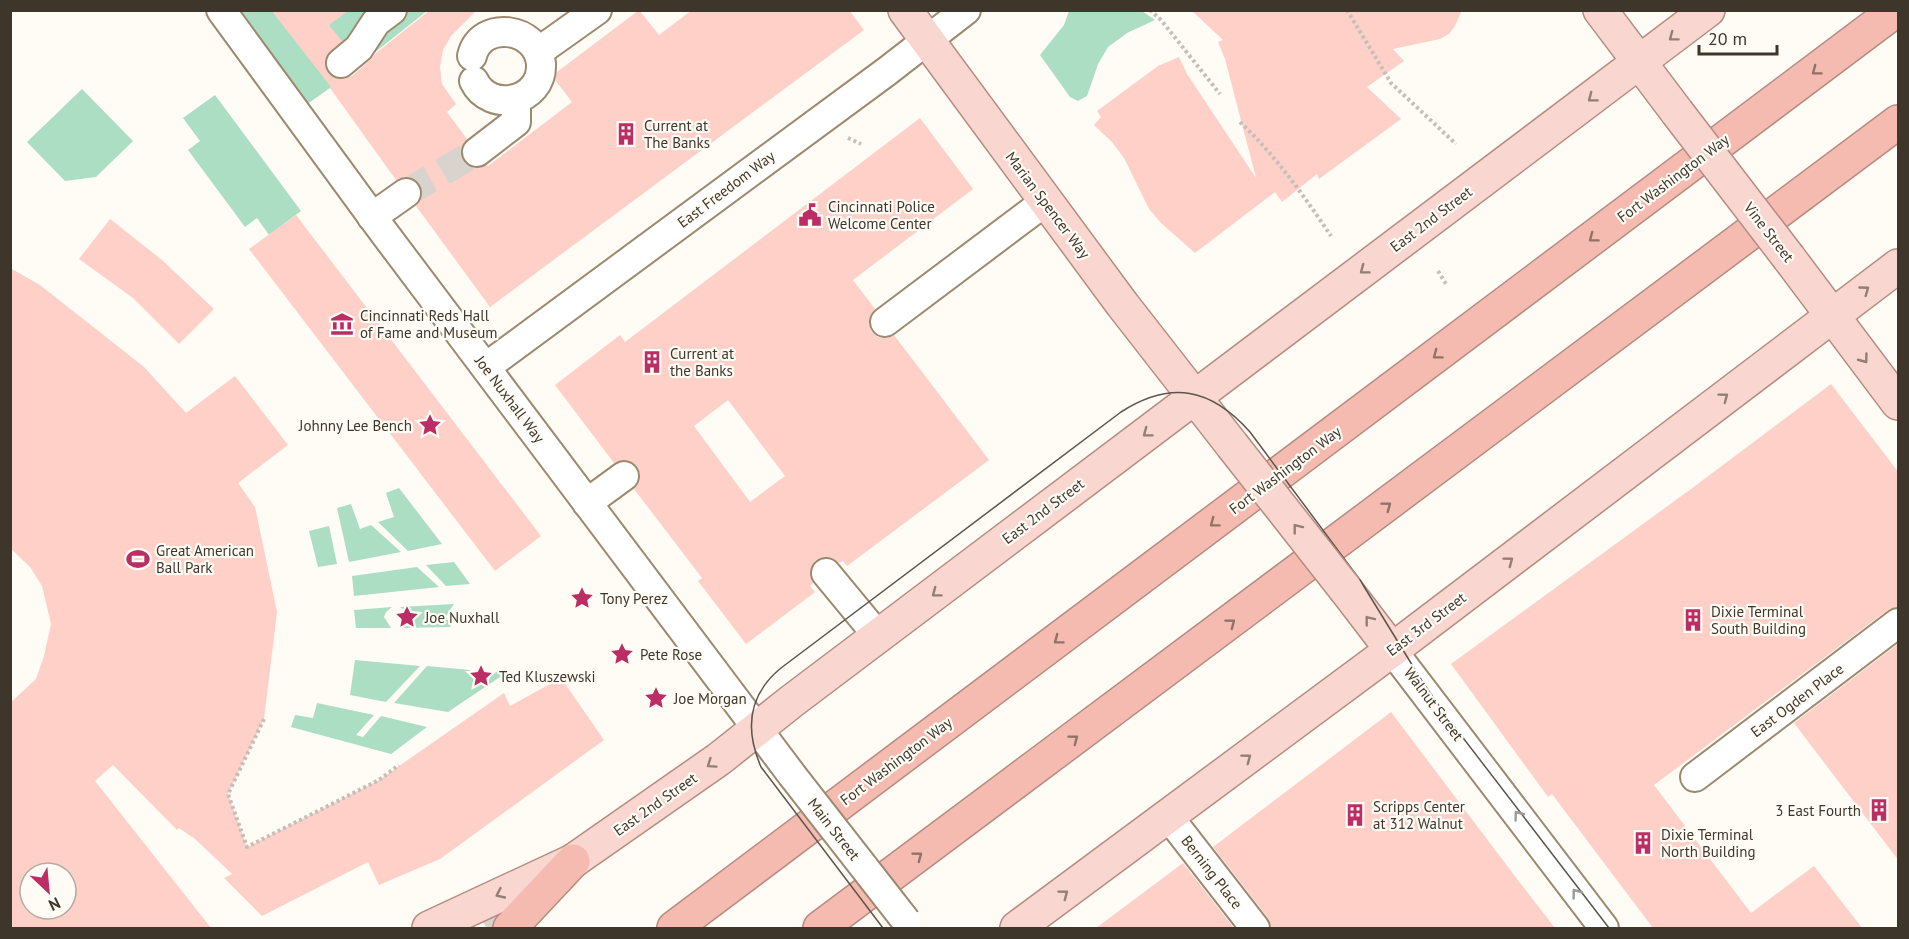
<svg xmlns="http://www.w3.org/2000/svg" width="1909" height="939" font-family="'PT Sans',sans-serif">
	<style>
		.green { fill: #acdec3 }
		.building { fill: #fed0c8; fill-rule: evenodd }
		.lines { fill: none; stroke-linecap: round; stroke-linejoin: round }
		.minor-tunnel { stroke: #d8d4cd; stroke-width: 28; stroke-dasharray: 28 14; stroke-linecap: butt }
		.minor-casing { stroke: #9c8a6f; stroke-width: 32 }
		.major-casing { stroke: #b58c81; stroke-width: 36 }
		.highway-casing { stroke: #b58c81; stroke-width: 36 }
		.path { stroke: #c4bfb7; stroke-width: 4; stroke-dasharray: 3 3; stroke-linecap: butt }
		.minor { stroke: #fff; stroke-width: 28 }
		.major { stroke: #f9d6d0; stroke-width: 33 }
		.highway { stroke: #f5bbb0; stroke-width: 33 }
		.tram { stroke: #5c554b; stroke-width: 1.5 }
		.minor-bridge-casing { stroke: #9c8a6f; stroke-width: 32; stroke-linecap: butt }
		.major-bridge-casing { stroke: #b58c81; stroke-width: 36; stroke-linecap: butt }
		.minor-bridge { stroke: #fff; stroke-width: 28 }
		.major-bridge { stroke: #f9d6d0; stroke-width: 33 }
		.oneway { stroke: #927e75 }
		.oneway2 { stroke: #907267 }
		.oneway3 { stroke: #9e9a95 }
		.labels { text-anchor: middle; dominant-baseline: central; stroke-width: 4.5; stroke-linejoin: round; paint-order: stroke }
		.poi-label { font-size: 15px; fill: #3e362b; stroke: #fffbf5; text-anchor: start }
		.street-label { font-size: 15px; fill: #3e362b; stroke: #fffbf5 }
	</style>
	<rect width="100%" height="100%" fill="#fffbf5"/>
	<!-- green -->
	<g class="green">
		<polygon points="221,11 427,11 330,88 296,112"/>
		<polygon points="1069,11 1142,11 1155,20 1127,33 1108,47 1098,64 1087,96 1078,101 1070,97 1040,55 1064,25"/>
		<polygon points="82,89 133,141 96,177 65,181 27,142"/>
		<polygon points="215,95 301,211 269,235 257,218 245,227 188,150 200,141 183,118"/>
		<polygon points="399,488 442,544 408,551 378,522 394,517 386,493"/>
		<polygon points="351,504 360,529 371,525 401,552 349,562 337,508"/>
		<polygon points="329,526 337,564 318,567 309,531"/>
		<polygon points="454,562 470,584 446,586 426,565"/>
		<polygon points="417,567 439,587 354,596 352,576"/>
		<polygon points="454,604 446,616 451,627 402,628 412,621 413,617 400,607"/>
		<polygon points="392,607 386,612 384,617 391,628 356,628 354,610"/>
		<polygon points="355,660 420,666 386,702 350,695"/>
		<polygon points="427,666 470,670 472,677 478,683 488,681 491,676 490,671 506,673 448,712 394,703"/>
		<polygon points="317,703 374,715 356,735 363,737 381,716 427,727 391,754 291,727 295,715 313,718"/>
	</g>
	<!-- building -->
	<g class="building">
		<polygon points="271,10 349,10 329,25 342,41 326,57 325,65 329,74 336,79 343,79 352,76 370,60 376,53 430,10 477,10 451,36 443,50 440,67 442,84 456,104 447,112 467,139 462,146 461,155 464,162 470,167 479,168 487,165 488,166 572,102 555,80 557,72 639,10 659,35 692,10 849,10 864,30 490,307 416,206 421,200 422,192 419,183 412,178 405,177 396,180 330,88 331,87"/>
		<polygon points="1191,10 1462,10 1455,26 1449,34 1440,39 1393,49 1404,61 1367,87 1401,119 1319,179 1317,174 1282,202 1275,192 1195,253 1161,223 1149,209 1124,158 1112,142 1094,125 1101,117 1097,111 1158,66 1179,57 1187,74 1256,178 1225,59 1218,42 1223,40"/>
		<path d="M920 118 973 189 853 280 875 309 870 316 869 323 872 332 878 337 886 338 894 335 989 460 847 566 843 561 839 563 831 557H824L816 560 811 567 810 575 813 583 810 586 815 592 746 644 698 581 702 578 634 489 639 482 640 475 637 466 630 461 623 460 614 463 555 385 620 335 625 342ZM728 400 785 476 750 502 694 426Z"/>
		<polygon points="296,215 541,536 495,571 249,249"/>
		<polygon points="110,219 162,260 214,309 179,344 133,298 79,259"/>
		<path d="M10 268 40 285 144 367 186 413 235 376 288 445 238 483 255 507 277 612 264 719 228 794 247 847 379 780 504 693 510 706 561 678 604 740 440 859 379 885 368 862 262 916 224 878 232 874 195 839 179 828 177 830 113 765 95 781 211 928H10V703L36 679 44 656 51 624 42 586 30 567 10 548ZM30 873H66V909H30Z"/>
		<polygon points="1831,384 1899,473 1899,607 1888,610 1654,785 1751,913 1814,866 1862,928 1653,928 1552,794 1548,797 1451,664 1695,486"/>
		<polygon points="1899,643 1899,861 1794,723"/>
		<polygon points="1391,712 1517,879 1555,928 1271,928 1268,918 1213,847"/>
		<polygon points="1183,863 1234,928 1096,928 1143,893"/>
	</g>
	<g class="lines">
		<!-- minor-tunnel -->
		<g class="minor-tunnel">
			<polyline points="406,193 477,152"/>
			<polyline points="487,928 526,901"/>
		</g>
		<!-- minor casing -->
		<g class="minor-casing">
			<g id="minor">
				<polyline points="221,10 382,230 792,775"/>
				<polyline points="538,52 597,10"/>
				<path d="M472 56C481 19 538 27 541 64 543 102 490 114 474 81"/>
				<polyline points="341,63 359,48 376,22 392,10"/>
				<polyline points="477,152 516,122 516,100"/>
				<polyline points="372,217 406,193"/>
				<polyline points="885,322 1046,201"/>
				<polyline points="486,367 886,72 966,10"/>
				<polyline points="587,503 624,476"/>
				<polyline points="826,573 878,636"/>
				<polyline points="1392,650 1604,928"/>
				<polyline points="1695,777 1898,623"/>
				<polyline points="1168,816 1255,928"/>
			</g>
		</g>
		<!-- major casing -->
		<g class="major-casing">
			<g id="major">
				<polyline points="905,10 1122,304 1232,445"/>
				<polyline points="1600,10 1677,112"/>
				<polyline points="1789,258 1898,403"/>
				<polyline points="1346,590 1392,650"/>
				<polyline points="429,928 573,861 719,759 792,701 1708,10"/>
				<polyline points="1017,928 1400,644 1898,266"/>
			</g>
		</g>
		<!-- highway casing -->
		<g class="highway-casing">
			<g id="highway">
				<polyline points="510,928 573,861"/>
				<polyline points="674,928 1896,10"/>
				<polyline points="820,928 1898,122"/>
			</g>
		</g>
		<!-- path -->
		<g class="path">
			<polyline points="1150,10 1161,20 1220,94"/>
			<polyline points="1347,10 1391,83 1456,144"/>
			<path d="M1240 122C1276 156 1304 196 1331 236"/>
			<polyline points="848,138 861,144"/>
			<polyline points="1438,271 1446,284"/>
			<polyline points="264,719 228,794 247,847 379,780 399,765"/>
		</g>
		<!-- minor -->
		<use href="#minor" class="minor"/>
		<!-- major -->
		<use href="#major" class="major"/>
		<!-- highway -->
		<use href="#highway" class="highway"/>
		<!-- tram -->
		<path class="tram" d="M883 928 761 767C745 730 748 695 781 668L1121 412C1171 380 1211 388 1250 432L1360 580 1422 681 1444 713 1609 928"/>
		<!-- minor-bridge casing -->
		<g class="minor-bridge-casing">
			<polyline id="minor-bridge" points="792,775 906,921"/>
		</g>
		<!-- major-bridge casing -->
		<g class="major-bridge-casing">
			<g id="major-bridge">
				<polyline points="1677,112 1789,258"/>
				<polyline points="1232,445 1346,590"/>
			</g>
		</g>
		<!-- minor-bridge -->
		<use href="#minor-bridge" class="minor-bridge"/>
		<!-- major-bridge -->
		<use href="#major-bridge" class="major-bridge"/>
	</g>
	<!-- one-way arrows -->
	<defs><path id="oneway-chevron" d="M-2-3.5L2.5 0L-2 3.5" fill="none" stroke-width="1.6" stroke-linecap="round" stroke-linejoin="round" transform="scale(1.5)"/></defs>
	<g class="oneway">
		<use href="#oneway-chevron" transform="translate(1673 37) rotate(143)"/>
		<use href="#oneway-chevron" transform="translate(1592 98) rotate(143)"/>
		<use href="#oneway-chevron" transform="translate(1364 270) rotate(143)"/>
		<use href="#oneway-chevron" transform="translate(1865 290) rotate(-36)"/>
		<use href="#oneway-chevron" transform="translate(1864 359) rotate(53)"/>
		<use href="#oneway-chevron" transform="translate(1724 397) rotate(-37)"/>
		<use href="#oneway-chevron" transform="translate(1147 433) rotate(143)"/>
		<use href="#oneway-chevron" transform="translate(1297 528) rotate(-128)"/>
		<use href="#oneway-chevron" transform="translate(1509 561) rotate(-37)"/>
		<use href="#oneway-chevron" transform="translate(936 593) rotate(143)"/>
		<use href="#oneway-chevron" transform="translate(1369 620) rotate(-128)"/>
		<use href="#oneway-chevron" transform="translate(1247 758) rotate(-37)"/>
		<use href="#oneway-chevron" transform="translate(711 764) rotate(145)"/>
		<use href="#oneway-chevron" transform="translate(500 894) rotate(155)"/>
		<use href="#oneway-chevron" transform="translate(1064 894) rotate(-37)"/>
	</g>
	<g class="oneway2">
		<use href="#oneway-chevron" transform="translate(1816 71) rotate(143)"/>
		<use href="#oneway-chevron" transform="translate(1593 238) rotate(143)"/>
		<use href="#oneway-chevron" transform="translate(1437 355) rotate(143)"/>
		<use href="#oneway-chevron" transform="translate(1387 506) rotate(-37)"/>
		<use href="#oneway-chevron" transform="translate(1214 523) rotate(143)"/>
		<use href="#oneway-chevron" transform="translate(1231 623) rotate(-37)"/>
		<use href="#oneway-chevron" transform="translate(1058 640) rotate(143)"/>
		<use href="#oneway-chevron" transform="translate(1074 739) rotate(-37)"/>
		<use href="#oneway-chevron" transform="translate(918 856) rotate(-37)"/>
	</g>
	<g class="oneway3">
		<use href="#oneway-chevron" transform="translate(1518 815) rotate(-127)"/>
		<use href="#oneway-chevron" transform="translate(1576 893) rotate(-127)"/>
	</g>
	<!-- icons -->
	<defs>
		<g id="building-bare" transform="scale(1.8)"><path d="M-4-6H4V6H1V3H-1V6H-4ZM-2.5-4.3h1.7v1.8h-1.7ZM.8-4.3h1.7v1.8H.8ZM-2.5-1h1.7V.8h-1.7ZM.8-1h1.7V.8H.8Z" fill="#bb2e64" stroke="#fffbf5" stroke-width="2.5" paint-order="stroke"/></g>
		<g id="civic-bare" transform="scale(1.8)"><path d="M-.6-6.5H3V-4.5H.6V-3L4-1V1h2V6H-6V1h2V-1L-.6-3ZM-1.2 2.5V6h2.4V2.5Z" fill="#bb2e64" stroke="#fffbf5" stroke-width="2.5" paint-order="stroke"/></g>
		<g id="museum-bare" transform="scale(1.8)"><path d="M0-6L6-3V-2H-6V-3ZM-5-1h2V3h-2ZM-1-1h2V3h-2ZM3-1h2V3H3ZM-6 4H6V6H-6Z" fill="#bb2e64" stroke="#fffbf5" stroke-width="2.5" paint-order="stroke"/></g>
		<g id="sight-bare" transform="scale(1.8)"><path d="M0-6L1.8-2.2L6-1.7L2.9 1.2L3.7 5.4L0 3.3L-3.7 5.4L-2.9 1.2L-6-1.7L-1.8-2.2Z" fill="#bb2e64" stroke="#fffbf5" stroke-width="2.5" paint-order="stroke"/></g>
		<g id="stadium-bare" transform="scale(1.8)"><path d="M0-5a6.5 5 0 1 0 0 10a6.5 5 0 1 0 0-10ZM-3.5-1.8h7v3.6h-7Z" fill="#bb2e64" stroke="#fffbf5" stroke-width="2.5" paint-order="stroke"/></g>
	</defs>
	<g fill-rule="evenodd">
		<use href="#building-bare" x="626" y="134"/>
		<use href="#civic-bare" x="810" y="215"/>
		<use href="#museum-bare" x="342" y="324"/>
		<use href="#building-bare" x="652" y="362"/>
		<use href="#sight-bare" x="430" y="425"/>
		<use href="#stadium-bare" x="138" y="559"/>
		<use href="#sight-bare" x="582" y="598"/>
		<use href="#sight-bare" x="407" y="617"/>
		<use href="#building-bare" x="1693" y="620"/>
		<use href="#sight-bare" x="622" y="654"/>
		<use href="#sight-bare" x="481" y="676"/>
		<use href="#sight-bare" x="656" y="698"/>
		<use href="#building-bare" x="1879" y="810"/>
		<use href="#building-bare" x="1355" y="815"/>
		<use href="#building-bare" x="1643" y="843"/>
	</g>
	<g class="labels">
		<!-- poi labels -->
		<g class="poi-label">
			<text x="644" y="125">Current at<tspan x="644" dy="17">The Banks</tspan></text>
			<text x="828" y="206">Cincinnati Police<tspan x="828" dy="17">Welcome Center</tspan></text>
			<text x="360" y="315">Cincinnati Reds Hall<tspan x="360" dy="17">of Fame and Museum</tspan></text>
			<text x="670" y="353">Current at<tspan x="670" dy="17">the Banks</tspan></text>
			<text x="412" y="425" text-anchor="end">Johnny Lee Bench</text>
			<text x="156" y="550">Great American<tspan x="156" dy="17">Ball Park</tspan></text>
			<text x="600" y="598">Tony Perez</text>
			<text x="1711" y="611">Dixie Terminal<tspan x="1711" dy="17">South Building</tspan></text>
			<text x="425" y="617">Joe Nuxhall</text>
			<text x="640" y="654">Pete Rose</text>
			<text x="499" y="676">Ted Kluszewski</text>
			<text x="674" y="698">Joe Morgan</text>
			<text x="1373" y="806">Scripps Center<tspan x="1373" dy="17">at 312 Walnut</tspan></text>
			<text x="1861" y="810" text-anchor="end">3 East Fourth</text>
			<text x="1661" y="834">Dixie Terminal<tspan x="1661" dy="17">North Building</tspan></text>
		</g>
		<!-- street labels -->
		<g class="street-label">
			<text transform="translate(1673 178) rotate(-37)">Fort Washington Way</text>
			<text transform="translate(726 189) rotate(-37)">East Freedom Way</text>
			<text transform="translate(1048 205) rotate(53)">Marian Spencer Way</text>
			<text transform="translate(1431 219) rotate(-37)">East 2nd Street</text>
			<text transform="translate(1769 232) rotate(52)">Vine Street</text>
			<text transform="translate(510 399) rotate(53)">Joe Nuxhall Way</text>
			<text transform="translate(1285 470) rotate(-37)">Fort Washington Way</text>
			<text transform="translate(1043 511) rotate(-37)">East 2nd Street</text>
			<text transform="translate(1426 624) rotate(-37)">East 3rd Street</text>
			<text transform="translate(1797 700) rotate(-37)">East Ogden Place</text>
			<text transform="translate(1434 704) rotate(53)">Walnut Street</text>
			<text transform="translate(896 761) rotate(-37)">Fort Washington Way</text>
			<text transform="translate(655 804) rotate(-35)">East 2nd Street</text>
			<text transform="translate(834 829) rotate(52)">Main Street</text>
			<text transform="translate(1212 872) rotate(52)">Berning Place</text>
		</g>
	</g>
	<!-- border -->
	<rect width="1909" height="939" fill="none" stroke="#3e362b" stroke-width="24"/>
	<!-- north arrow -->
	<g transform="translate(48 891) rotate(154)"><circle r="28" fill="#fffbf5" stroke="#b2aca4" stroke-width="1.5"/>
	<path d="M0-4.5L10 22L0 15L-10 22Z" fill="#bb2e64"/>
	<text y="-9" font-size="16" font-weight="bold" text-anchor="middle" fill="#3e362b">N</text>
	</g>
	<!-- scale -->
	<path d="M1699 45v9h78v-9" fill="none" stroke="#3e362b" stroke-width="3"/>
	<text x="1708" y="45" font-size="18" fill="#3e362b" stroke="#fffbf5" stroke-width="4.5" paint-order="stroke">20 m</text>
</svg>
